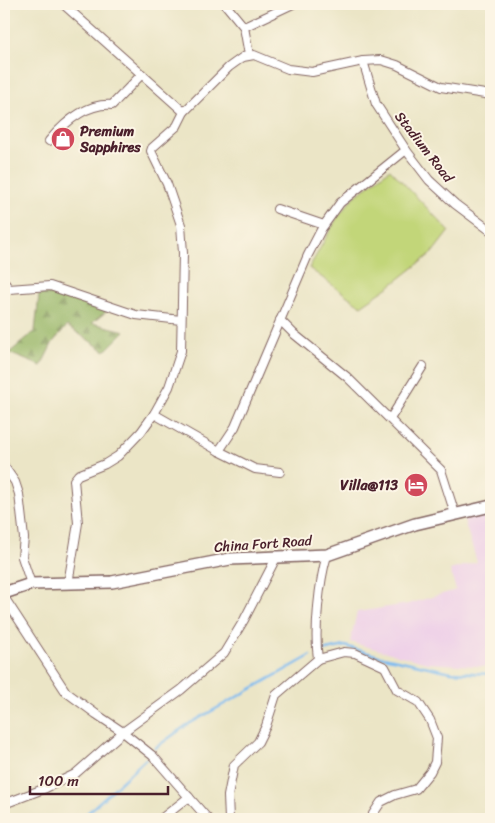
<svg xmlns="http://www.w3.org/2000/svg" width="495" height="823" font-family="Sriracha,sans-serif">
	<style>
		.built { fill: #eed0e8 }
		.forest { fill: url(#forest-firs); stroke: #726b4a }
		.pitch { fill: #c2d679; stroke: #867a52 }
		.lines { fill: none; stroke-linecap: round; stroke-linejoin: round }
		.stream { stroke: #7dbbf0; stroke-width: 2.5 }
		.street-casing { stroke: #826461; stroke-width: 10 }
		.secondary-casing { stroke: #826461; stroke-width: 14 }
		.street { stroke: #fff; stroke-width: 8 }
		.secondary { stroke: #fff; stroke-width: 11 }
		.labels { text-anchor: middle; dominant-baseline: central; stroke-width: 4; stroke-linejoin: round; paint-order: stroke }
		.poi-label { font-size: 14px; font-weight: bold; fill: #4a1f2b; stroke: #fcf5e5; text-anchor: start }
		.street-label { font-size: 14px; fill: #4a1f2b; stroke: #fcf5e5 }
	</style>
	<defs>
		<pattern id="forest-firs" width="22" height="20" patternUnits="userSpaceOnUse" patternTransform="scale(1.25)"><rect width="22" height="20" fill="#99b769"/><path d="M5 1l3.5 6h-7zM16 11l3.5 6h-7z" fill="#7f9457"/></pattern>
	</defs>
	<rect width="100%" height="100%" fill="#fcf5e5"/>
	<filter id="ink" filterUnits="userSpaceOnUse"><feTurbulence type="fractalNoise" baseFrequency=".02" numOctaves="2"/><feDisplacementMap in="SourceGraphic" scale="10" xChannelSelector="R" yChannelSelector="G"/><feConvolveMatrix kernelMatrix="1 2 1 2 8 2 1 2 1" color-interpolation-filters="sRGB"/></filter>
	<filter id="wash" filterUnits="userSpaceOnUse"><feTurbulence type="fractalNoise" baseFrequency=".0096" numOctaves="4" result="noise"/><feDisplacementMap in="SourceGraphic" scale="20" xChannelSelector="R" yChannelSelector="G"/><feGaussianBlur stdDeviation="1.12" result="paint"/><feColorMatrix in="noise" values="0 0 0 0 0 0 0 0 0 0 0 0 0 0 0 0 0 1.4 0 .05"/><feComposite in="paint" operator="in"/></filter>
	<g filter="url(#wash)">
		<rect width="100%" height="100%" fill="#ebe5c6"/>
		<!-- built -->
		<polygon class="built" points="491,512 491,667 427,663 350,642 357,612 408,604 456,590 450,570 477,562 463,517"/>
		<!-- forest -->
		<polygon class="forest" points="53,291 107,311 92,323 125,331 105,351 67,326 53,342 41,366 9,353 35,331 39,295"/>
		<!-- pitch -->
		<polygon class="pitch" points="390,169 449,231 432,253 390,286 361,306 309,268 337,218 353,198"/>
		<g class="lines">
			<!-- stream -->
			<g class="stream">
				<polyline points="322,651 345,646 379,656 451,672 491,674"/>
				<polyline points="155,748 187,725 310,656"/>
				<polyline points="81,819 146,759"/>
			</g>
		</g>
	</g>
	<g filter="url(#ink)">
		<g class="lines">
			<!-- street casing -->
			<g class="street-casing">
				<g id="street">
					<polyline points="63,4 184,112 229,67 243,57 254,55 288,69 312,72 363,61 381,60 397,65 441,87 491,95"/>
					<polyline points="225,4 244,27 249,55"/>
					<polyline points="244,27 293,4"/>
					<polyline points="363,61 376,104 406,150 429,180 455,204 491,231"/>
					<path d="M49 141C65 122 86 103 112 105L142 74"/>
					<polyline points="277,209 324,225"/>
					<polyline points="4,282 9,289 50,286 136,315 181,320"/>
					<polyline points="280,320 294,334 347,377 441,470 455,514"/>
					<polyline points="154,414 219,451 255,469 280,472"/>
					<polyline points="390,419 423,366"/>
					<polyline points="219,451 235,427 308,255 322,228 340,203 406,150"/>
					<polyline points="4,466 15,482 19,494 24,538 22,557 31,584"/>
					<polyline points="68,584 78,523 74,480 78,475 105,464 118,456 141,432 154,414 169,387 181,351 183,253 181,225 167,184 151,151 152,148 177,126 184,112"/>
					<polyline points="4,597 66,692 96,714 123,732 153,756 208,819"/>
					<polyline points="318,659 344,652 355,653 385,667 397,690 418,702 430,720 437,738 435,762 430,772 416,789 395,795 381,802 373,814 372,819"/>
					<polyline points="4,804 46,788 75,774 123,732 181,690 224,653 244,620 277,556"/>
					<polyline points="161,819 189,797"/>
					<path d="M229 819 228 796 234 765 258 742 266 726 276 695 318 659C314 631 319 582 327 555"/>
				</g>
			</g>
			<!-- secondary casing -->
			<g class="secondary-casing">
				<polyline id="secondary" points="4,593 31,584 112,582 230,559 327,555 415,524 491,506"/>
			</g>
			<!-- street -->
			<use href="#street" class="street"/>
			<!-- secondary -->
			<use href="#secondary" class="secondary"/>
		</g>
	</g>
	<!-- icons -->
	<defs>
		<g id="shop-disc" transform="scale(1.25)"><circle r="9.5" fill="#d1495b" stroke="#fcf5e5"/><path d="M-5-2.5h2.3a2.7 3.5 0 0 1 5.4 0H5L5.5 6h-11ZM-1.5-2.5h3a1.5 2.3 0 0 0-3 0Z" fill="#fff"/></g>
		<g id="hotel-disc" transform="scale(1.25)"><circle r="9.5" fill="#d1495b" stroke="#fcf5e5"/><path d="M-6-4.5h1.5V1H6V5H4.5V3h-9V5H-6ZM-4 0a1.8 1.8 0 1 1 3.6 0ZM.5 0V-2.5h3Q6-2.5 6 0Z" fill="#fff"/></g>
	</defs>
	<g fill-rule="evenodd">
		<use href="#shop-disc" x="63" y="139"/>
		<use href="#hotel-disc" x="416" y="485"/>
	</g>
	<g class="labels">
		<!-- poi labels -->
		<g class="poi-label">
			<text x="80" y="131">Premium<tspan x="80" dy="16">Sapphires</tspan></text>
			<text x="398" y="485" text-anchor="end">Villa@113</text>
		</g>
		<!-- street labels -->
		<g class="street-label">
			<text transform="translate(424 147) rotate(52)">Stadium Road</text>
			<text transform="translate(263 544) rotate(-4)">China Fort Road</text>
		</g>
	</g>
	<!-- margin -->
	<rect width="495" height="823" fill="none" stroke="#fcf5e5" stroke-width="20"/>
	<!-- scale -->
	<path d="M30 786v8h138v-8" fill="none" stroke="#4a1f2b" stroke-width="2.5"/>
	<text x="38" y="786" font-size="15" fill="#4a1f2b" stroke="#fcf5e5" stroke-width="4" paint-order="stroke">100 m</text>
</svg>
